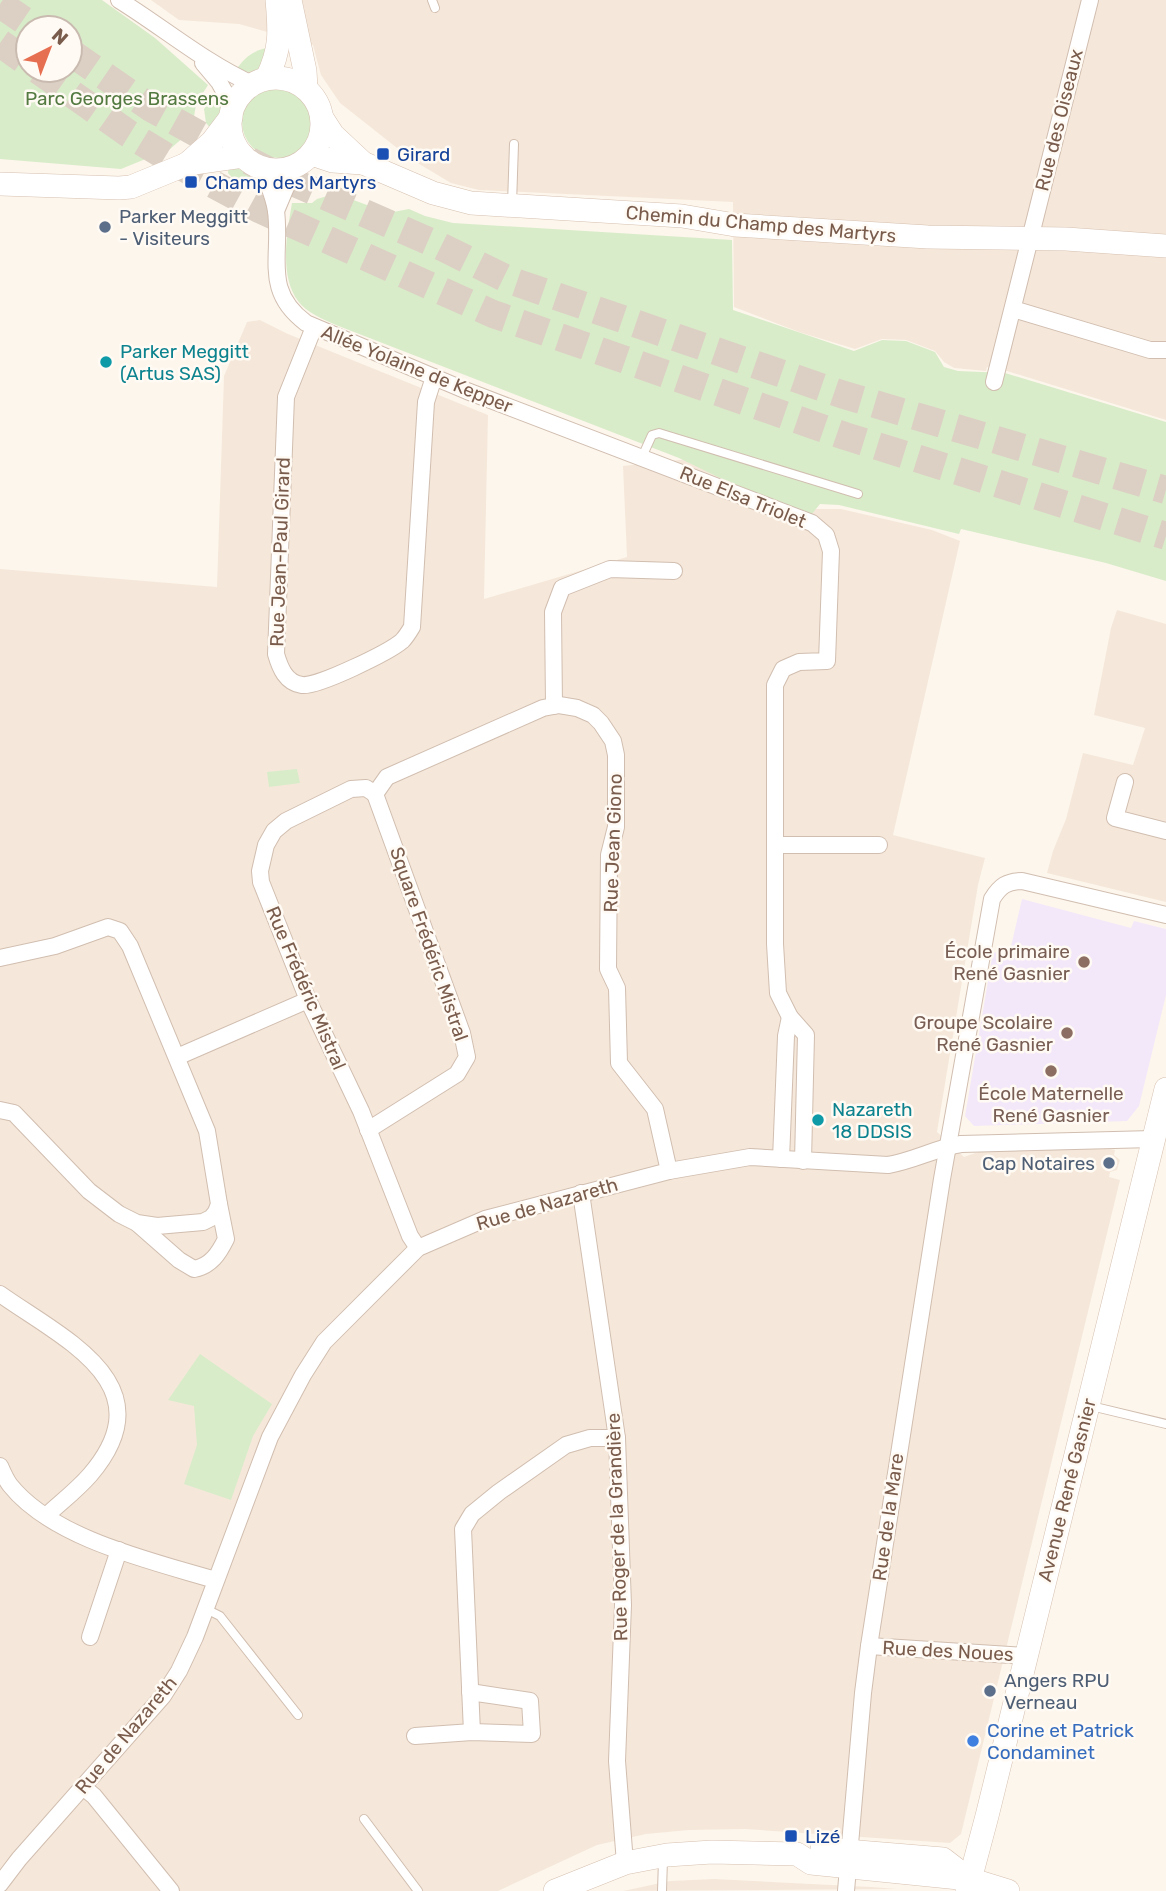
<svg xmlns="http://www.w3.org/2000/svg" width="1166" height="1891" font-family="Rubik,sans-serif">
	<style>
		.residential { fill: #f5e8da }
		.education { fill: #f3e8fa }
		.green { fill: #d8ecc9; fill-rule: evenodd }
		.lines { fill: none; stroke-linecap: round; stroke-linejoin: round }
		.highway-tunnel { stroke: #dcd0c4; stroke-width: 28; stroke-dasharray: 28 14; stroke-linecap: butt }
		.lane-casing { stroke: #d1beb0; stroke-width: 10 }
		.street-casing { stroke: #d1beb0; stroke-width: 18 }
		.secondary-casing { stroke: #d6c0b0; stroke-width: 24 }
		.lane { stroke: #fff; stroke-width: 8 }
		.street { stroke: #fff; stroke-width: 16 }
		.secondary { stroke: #fff; stroke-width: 23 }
		.transit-dot { fill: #1a4fb4; stroke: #fffaf3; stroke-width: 2.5 }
		.service-dot { fill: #5c6f8a; stroke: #fffaf3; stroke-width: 2.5 }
		.culture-dot { fill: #0f9aa8; stroke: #fffaf3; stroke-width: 2.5 }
		.education-dot { fill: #8d6e63; stroke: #fffaf3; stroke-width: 2.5 }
		.shop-dot { fill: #3f7fe0; stroke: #fffaf3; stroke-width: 2.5 }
		.labels { text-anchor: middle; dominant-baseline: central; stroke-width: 5; stroke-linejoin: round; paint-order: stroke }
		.park-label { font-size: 19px; fill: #537a41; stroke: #fffaf3 }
		.street-label { font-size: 19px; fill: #7a5c4d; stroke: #fffaf3 }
		.transit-label { font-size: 19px; fill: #164399; stroke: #fffaf3; text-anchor: start }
		.service-label { font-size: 19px; fill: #4e5e75; stroke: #fffaf3; text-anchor: start }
		.culture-label { font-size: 19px; fill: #0d838f; stroke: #fffaf3; text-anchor: start }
		.education-label { font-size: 19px; fill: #785e54; stroke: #fffaf3; text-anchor: end }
		.shop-label { font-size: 19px; fill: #366cbe; stroke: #fffaf3; text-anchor: start }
	</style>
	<rect width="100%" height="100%" fill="#fdf6ec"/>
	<!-- residential -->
	<g class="residential">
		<polygon points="151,0 1166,0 1166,420 1007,371 987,367 986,371 954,368 944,362 935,351 906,340 882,339 855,349 799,332 734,307 733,202 479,190 451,183 411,159 340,103 321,75 313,45 239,24 179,20"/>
		<polygon points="260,320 288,334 488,415 484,599 627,557 623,466 689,459 800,509 841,509 932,530 960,541 893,835 985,858 978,885 937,1132 964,1157 981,1151 1081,1149 1083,1146 1091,1145 1115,1150 1114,1155 1120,1160 1117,1170 1110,1172 1109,1177 1120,1180 961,1834 950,1843 745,1829 689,1830 646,1834 597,1845 498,1891 0,1891 0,569 217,587 224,376 247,322"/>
		<polygon points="1117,610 1166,624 1166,902 1047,873 1053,851 1066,819 1083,753 1133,765 1145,728 1094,715 1111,628"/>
		<polygon points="714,1879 871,1887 897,1889 623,1891 670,1881"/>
	</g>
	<!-- education -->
	<polygon class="education" points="1022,899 1131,928 1134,921 1166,929 1166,995 1139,1106 1127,1121 974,1126 965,1116 993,952 1009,955"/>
	<!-- green -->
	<g class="green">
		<path d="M0 0H102L155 38 208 85 196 104 192 130 170 149 121 169 0 159ZM28 28H70V70H28Z"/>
		<path d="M274 47 261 69 249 72 236 70C245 56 257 48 274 47Z"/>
		<circle cx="278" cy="122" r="36"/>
		<polygon points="218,91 223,110 213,131 206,123 204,109"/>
		<polygon points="229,165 249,173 262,188 254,190 236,182 228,173"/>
		<path d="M331 195 351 199 388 213 409 209 425 216 453 223 732 240 733 310 854 351 882 340 906 341 935 352 944 367 958 371 1005 373 1166 422V581L1106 563 961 529 959 534 839 505 820 504 811 515 720 478 679 458 336 325C323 319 307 313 298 301 279 275 287 233 292 203H312L317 199Z"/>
		<polygon points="297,769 300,783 269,787 267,772"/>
		<polygon points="200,1354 272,1404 253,1436 231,1500 184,1484 197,1445 194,1406 168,1400"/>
	</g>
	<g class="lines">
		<!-- highway-tunnel -->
		<g class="highway-tunnel">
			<polyline points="0,4 35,28"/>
			<polyline points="0,43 28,63"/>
			<polyline points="70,52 151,108 218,145 281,177 440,246 509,280 841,394 1166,490"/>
			<polyline points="38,70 129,134 193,173 259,209 493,314 845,436 1166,536"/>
		</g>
		<!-- lane casing -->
		<g class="lane-casing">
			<g id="lane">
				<polyline points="432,0 435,8"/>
				<polyline points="512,204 514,144"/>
				<polyline points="642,457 652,435 659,433 858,494"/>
				<polyline points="1091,1406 1166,1424"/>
				<polyline points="206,1609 220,1616 298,1715"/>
				<polyline points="364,1819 418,1891"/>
				<polyline points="662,1891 663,1859"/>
			</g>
		</g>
		<!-- street casing -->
		<g class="street-casing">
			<g id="street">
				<path d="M119 0C164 28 204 62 252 84"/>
				<polyline points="203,63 219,82 233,107"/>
				<path d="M262 168C267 182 274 196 276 211 282 256 262 290 306 323L467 391 812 523 826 535 831 551 827 661 799 662 783 669 775 685V944L778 993 790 1017 806 1035 803 1161"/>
				<polyline points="276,211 295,166"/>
				<polyline points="1013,309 1150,350 1166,350"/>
				<path d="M314 327 286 397 276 654C280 668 286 683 302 685 318 687 389 652 402 641 406 637 409 632 412 627L426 402 434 377"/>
				<polyline points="994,382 1090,0"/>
				<polyline points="554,706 553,612 562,588 610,569 674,571"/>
				<polyline points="1125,782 1115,818 1166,831"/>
				<polyline points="375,794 387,777 543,708 559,705 577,708 593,715 601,723 613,741 616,755 616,827 609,855 608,969 617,988 619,1063 655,1109 669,1171"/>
				<polyline points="375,794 366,788 351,789 286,821 274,831 266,845 260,871 261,882 308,1000 361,1111 410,1236 418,1248"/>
				<polyline points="775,845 879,845"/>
				<polyline points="0,958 55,946 108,927 120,931 130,946 207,1131 219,1204 216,1212 211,1218 203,1222 157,1226 137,1223 119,1214 89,1191 14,1113 0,1110"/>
				<polyline points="177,1057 308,1000"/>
				<polyline points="368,1130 457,1074 467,1057 462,1033 375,794"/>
				<polyline points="781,1159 786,1036 790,1017"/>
				<polyline points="581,1193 617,1438 623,1605 617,1761 625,1863"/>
				<path d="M138 1224 179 1260 194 1269C211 1266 219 1253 226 1239L219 1204"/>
				<path d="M0 1294C65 1340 167 1385 90 1475 77 1490 61 1502 46 1516"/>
				<path d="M0 1466C3 1473 6 1480 10 1485 53 1539 152 1561 215 1580"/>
				<polyline points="90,1637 119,1550"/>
				<polyline points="869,1646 1026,1656"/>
				<polyline points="472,1732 463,1529 472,1514 499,1492 566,1445 590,1438 617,1438"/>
				<polyline points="415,1736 472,1732 532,1734 530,1701 470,1692"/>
				<polyline points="83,1787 94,1796 171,1891"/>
				<path d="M0 1884 19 1859 163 1696 179 1671 195 1637 270 1437 303 1375 324 1342 418 1248 485 1219 669 1171 750 1157 888 1165C913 1161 936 1148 961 1144L1153 1139"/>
				<path d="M846 1891 863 1693 869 1646 942 1179 992 899C1000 886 1007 881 1022 881L1166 915"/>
			</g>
		</g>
		<!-- secondary casing -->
		<g class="secondary-casing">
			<g id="secondary">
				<polyline points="290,0 305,71 306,88"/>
				<circle cx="276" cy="124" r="46"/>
				<path d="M267 78C281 49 280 32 277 0"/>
				<polyline points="322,118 333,135 363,163 433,193 471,203 682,216 735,225 928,237 1066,239 1166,246"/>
				<polyline points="312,154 333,161 363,163"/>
				<polyline points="187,164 212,142 231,117"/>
				<polyline points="0,184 119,188 131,187 187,164 243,156"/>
				<polyline points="822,1849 943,1859 969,1879"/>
				<polyline points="555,1891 625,1863 667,1855 712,1852 797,1854 811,1863 969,1879 1008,1891"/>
				<polyline points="967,1891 987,1816 1166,1089"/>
			</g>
		</g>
		<!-- lane -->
		<use href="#lane" class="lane"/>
		<!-- street -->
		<use href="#street" class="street"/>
		<!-- secondary -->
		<use href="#secondary" class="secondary"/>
	</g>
	<!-- markers -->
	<g class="transit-dot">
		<rect x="376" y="147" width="14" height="14" rx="3.5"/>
		<rect x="184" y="175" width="14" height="14" rx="3.5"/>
		<rect x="784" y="1829" width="14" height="14" rx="3.5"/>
	</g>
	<g class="service-dot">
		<circle cx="105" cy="227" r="7"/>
		<circle cx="1109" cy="1163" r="7"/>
		<circle cx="990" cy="1691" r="7"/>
	</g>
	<g class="culture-dot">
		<circle cx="106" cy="362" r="7"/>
		<circle cx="818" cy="1120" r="7"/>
	</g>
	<g class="education-dot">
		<circle cx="1084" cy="962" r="7"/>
		<circle cx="1067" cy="1033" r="7"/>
		<circle cx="1051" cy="1071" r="7"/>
	</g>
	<circle class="shop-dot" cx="973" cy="1741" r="7"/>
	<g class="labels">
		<!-- park labels -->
		<g class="park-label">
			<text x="127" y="98">Parc Georges Brassens</text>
		</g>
		<!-- street labels -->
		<g class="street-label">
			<text transform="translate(1059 120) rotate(-76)">Rue des Oiseaux</text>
			<text transform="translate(761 224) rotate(5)">Chemin du Champ des Martyrs</text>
			<text transform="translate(417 369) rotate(22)">Allée Yolaine de Kepper</text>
			<text transform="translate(743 497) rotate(22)">Rue Elsa Triolet</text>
			<text transform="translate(280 552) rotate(-88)">Rue Jean-Paul Girard</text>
			<text transform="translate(613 843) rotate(-88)">Rue Jean Giono</text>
			<text transform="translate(429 944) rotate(71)">Square Frédéric Mistral</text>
			<text transform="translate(306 988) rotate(67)">Rue Frédéric Mistral</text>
			<text transform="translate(547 1204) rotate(-16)">Rue de Nazareth</text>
			<text transform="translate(1067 1490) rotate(-76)">Avenue René Gasnier</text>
			<text transform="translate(888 1517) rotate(-82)">Rue de la Mare</text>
			<text transform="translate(617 1527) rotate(-92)">Rue Roger de la Grandière</text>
			<text transform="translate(948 1651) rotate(3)">Rue des Noues</text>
			<text transform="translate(126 1735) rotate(-50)">Rue de Nazareth</text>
		</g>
		<!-- transit labels -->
		<g class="transit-label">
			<text x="397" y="154">Girard</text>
			<text x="205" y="182">Champ des Martyrs</text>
			<text x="805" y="1836">Lizé</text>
		</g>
		<!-- service labels -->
		<g class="service-label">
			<text x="119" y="216">Parker Meggitt<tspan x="119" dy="22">- Visiteurs</tspan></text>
			<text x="1095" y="1163" text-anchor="end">Cap Notaires</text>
			<text x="1004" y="1680">Angers RPU<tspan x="1004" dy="22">Verneau</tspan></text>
		</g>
		<!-- culture labels -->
		<g class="culture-label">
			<text x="120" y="351">Parker Meggitt<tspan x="120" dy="22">(Artus SAS)</tspan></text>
			<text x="832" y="1109">Nazareth<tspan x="832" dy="22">18 DDSIS</tspan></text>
		</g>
		<!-- education labels -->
		<g class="education-label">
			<text x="1070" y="951">École primaire<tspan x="1070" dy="22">René Gasnier</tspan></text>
			<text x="1053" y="1022">Groupe Scolaire<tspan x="1053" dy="22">René Gasnier</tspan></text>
			<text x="1051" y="1093" text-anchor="middle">École Maternelle<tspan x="1051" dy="22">René Gasnier</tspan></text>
		</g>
		<!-- shop labels -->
		<g class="shop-label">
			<text x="987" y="1730">Corine et Patrick<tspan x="987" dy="22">Condaminet</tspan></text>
		</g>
	</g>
	<!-- north arrow -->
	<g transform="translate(49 49) rotate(42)"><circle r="33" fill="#fffaf3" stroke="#cabbb1" stroke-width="2"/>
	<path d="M0-5L12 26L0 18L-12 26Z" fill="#e76f51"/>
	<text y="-10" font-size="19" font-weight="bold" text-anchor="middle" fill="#7a5c4d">N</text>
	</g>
</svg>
